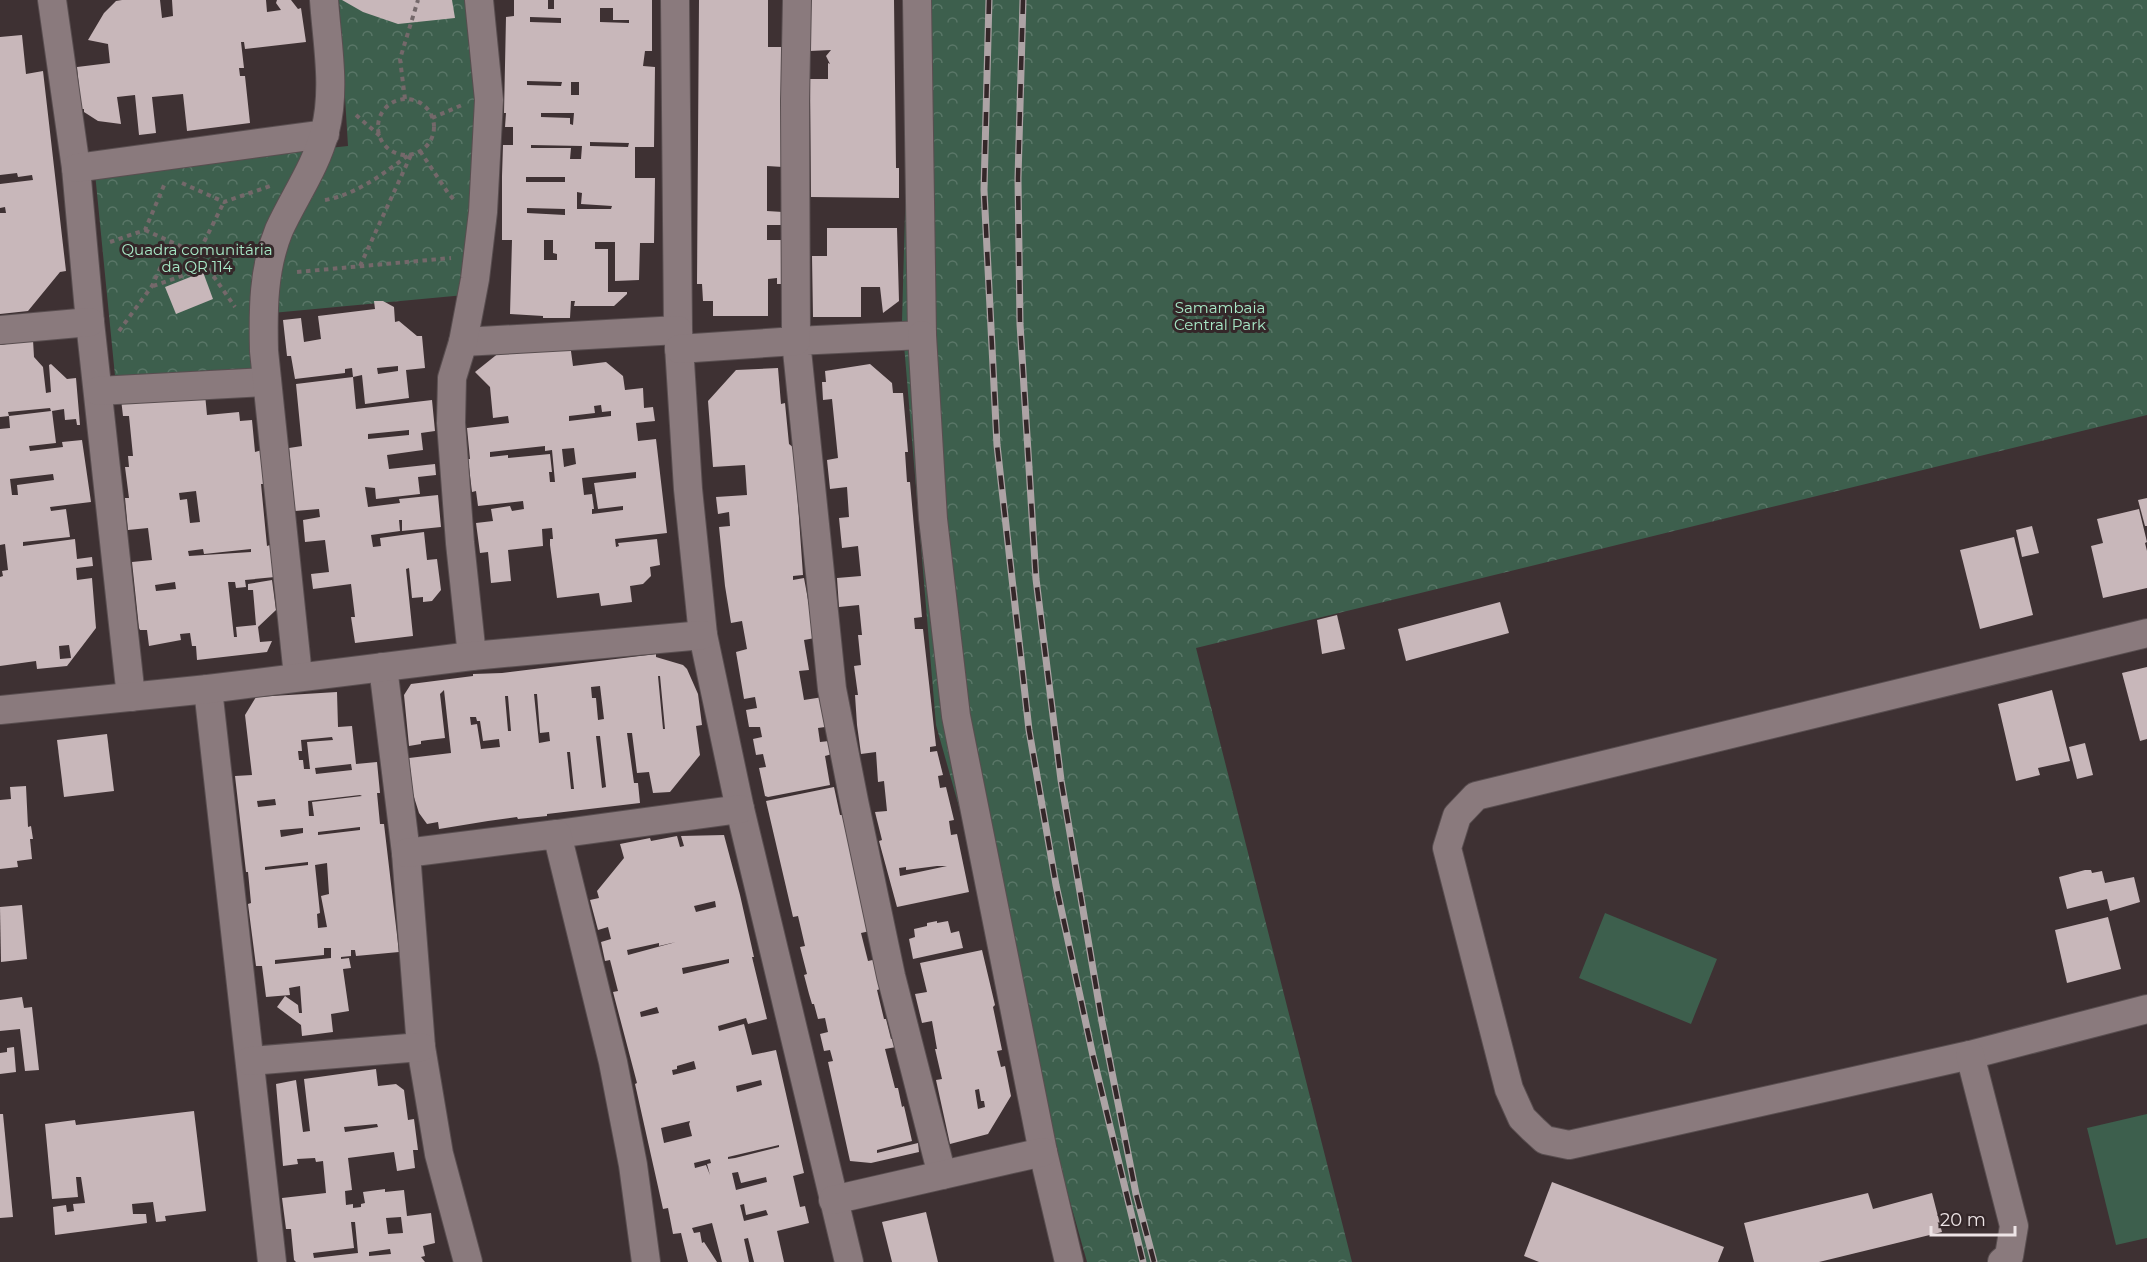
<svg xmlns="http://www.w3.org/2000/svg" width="2147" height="1262" font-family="Montserrat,sans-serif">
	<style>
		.park { fill: url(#park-crowns) }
		.garden { fill: #3d5f4d }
		.building { fill: #c8b7ba; fill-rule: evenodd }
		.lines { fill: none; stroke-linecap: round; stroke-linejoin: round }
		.minor-casing { stroke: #594e50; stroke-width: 30 }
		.path { stroke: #74686a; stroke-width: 4; stroke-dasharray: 4.5 4.5; stroke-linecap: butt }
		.minor { stroke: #8a7a7d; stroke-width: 28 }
		.rail-casing { stroke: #ada3a5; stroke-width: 7 }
		.rail { stroke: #342729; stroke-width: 4.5; stroke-dasharray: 14; stroke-linecap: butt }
		.labels { text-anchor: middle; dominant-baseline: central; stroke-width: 6; stroke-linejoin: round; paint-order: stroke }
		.park-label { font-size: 15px; fill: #a8e9c7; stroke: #342729 }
	</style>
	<defs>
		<pattern id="park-crowns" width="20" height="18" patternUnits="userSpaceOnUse" patternTransform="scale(1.5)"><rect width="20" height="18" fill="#3d5f4d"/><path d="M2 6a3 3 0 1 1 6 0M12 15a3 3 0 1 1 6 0" fill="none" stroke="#597667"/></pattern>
	</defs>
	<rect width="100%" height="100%" fill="#3e3133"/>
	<!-- park -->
	<g class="park">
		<polygon points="339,0 490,0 497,219 486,293 272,313 272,375 116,386 95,173 348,146"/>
		<polygon points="911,0 2147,0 2147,415 1196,648 1352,1262 1087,1262 936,725 902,321"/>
	</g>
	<!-- garden -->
	<g class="garden">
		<polygon points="1605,913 1717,959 1691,1024 1579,978"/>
		<polygon points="2147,1114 2147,1238 2116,1245 2087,1128"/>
	</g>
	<!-- building -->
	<g class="building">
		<polygon points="122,0 160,0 162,18 173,16 172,0 266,0 267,12 281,10 276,3 277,0 291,0 298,9 301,8 306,42 245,49 244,42 241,42 244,68 239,68 240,76 245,76 250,123 187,131 183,94 152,97 156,133 139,135 135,95 117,97 121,124 98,121 84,112 84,109 81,109 77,67 110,63 108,44 88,40 104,13 116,1"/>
		<polygon points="342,0 452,0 455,18 398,24 363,12"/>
		<path d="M514 0H548V9H554V0H652V51H645L643 66 655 67 654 147H635V178H655L654 243H640L639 280 615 281V242H595V249H608V292H627V294L614 306H574L575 301H571L570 318H543V316L510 314 512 240H502V176L503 145H513V127H505L506 113H504L506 17 514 16ZM600 8H613V20H629V23L600 22ZM530 17 561 18V23L530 22ZM527 81 562 82 561 86 527 85ZM571 82H579V95H571ZM541 113H574L573 125 570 124V118L541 117ZM590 142 629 143 628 147 590 146ZM531 145 582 146 581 159H570L571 148H531ZM526 177H565V182H526ZM577 192 582 193 581 204 612 206 611 209H577ZM527 208 565 209V215L527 213ZM544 240H553V253L557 254V260H544Z"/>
		<polygon points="699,0 768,0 768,47 784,47 783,167 767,166 767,211 783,212 783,225 767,225 767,240 783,240 783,284 777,284 777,278 768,279 768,316 713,316 713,301 703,301 702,284 697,284"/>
		<polygon points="810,0 894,0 896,168 899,168 899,198 811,197 810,79 828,79 828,63 830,64 826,56 831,50 810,51"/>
		<polygon points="22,35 26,74 43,71 66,271 60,272 28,311 0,314 0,213 6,213 5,207 0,208 0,184 33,180 32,175 18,177 17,173 0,175 0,37"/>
		<polygon points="827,228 897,228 899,301 883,313 880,287 861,287 861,317 813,317 812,256 827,256"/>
		<polygon points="203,272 213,299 176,314 165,287"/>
		<path d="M374 301H383L394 307 395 322 399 321 417 336H422L425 368 406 370 409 398 365 404 362 375 353 377 352 368 345 369V373L295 379 291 356H287L283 320 301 318 304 342 321 339 318 316 375 309ZM398 366V371L378 374 377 368Z"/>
		<path d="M33 340 34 357 43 367 46 393 51 392 49 365 51 364 67 379 76 378 80 425H77L76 419 65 420 64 409 52 411 56 443 29 446 30 451 63 447 62 442 82 440 91 502 50 507 51 511 66 509 70 537 23 542V546L75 539 77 559 92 557 93 566 76 568 77 580 92 578 96 628 67 666 37 669 36 661 0 666V577L3 576 2 571 8 570 5 544 0 545V429L10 428 9 416 0 417V345ZM50 408 51 411 9 416 8 412ZM53 474 54 480 17 485 18 495H12L10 479ZM69 645 71 658 60 659 59 646Z"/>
		<path d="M570 344 573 366 606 362 623 376 625 390 643 388 644 408 653 407 655 421 636 423 638 441 656 439 667 533 615 539 616 547 619 546 618 543 657 539 660 565 650 567 651 576 643 584 630 586 632 602 601 606 599 593 557 598 550 545V539H553L552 528 542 529 543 546 508 550 511 581 491 583 488 552 480 553 476 523 493 521 491 509 510 506 512 511 524 509 523 501 478 506 476 491 472 492 468 459H470L467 428 509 423 508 416 493 418 490 387 475 372 500 352ZM601 405 602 412 611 411V416L569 421V416L595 413 594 406ZM545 446V451L552 450 555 482H550L549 472H552L550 454 508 458V455L490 457V452ZM574 448 576 464 564 467 562 449ZM636 472V478L594 483 598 509 623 506V510L592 514V509H594L592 494 584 495 582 478Z"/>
		<path d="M870 364 892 383 893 393H903L908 452H905L907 482H910L922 617 914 618 915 629H923L936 746 930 747V752L937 751 943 775 938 776 940 788 946 787 954 820 949 821 951 835 957 834 969 892 897 907 879 841 882 840 875 812 887 811 884 781 878 782 876 752 861 754 857 725 855 695H858L854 666 861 665 858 635H862L859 605 839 607 837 578 861 576 858 546 842 548 839 518 849 517 847 487 830 489 827 460 838 458 832 399 823 400 822 382H826L825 371ZM937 866H947L900 876 899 868 906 867V870Z"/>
		<polygon points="778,368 781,404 785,403 789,444 794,448 803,575 793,576 793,580 804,578 815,638 804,640 809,670 799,671 804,700 823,697 825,727 818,728 820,742 829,741 832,754 825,756 830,785 768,797 765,796 759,768 766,767 763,754 756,755 753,739 762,737 760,727 749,727 746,710 757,708 755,697 744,699 736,652 747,649 742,621 731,623 725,586 719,527 730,526 729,512 718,514 716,497 747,495 745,465 713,467 708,401 736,370"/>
		<path d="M353 377 356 409 432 400 435 431 421 433 423 450 387 455 389 469 435 464 436 475 418 477 420 494 376 499 375 488 365 487 368 507 400 503 399 499 438 495 441 527 402 531V520H399L400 531 371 535 373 547 381 546 380 538 424 532 427 560 437 559 441 590 432 601 423 602V597L412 598 409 568 406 569 413 636 355 643 351 617H355L351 584 313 589 311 574 329 572 325 540 305 542 303 520 320 517 319 509 295 511 289 448 302 446 296 384ZM409 430V435L368 439V434Z"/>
		<path d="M205 394 207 415 239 412 240 421 252 420 255 452 262 450 265 484H261L267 546 270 545 275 577 245 580 246 587 236 588 235 582H228L234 637H237L236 627 256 625 253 590H248V584L272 580 276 610 258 627 260 642 272 641 267 652 197 660 196 646H192L190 633 180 634 181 640 149 646 147 630H140L139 628 132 562 152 560 148 528 128 530 125 498H129L125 467H129L128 456H133L129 416H123L121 399ZM196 491 200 522 190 523 187 499 180 500 179 493ZM203 549 204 554 251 549V552L189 556 188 551ZM175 582 176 589 156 591 155 585Z"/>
		<polygon points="2147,498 2147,526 2145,526 2138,500"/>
		<polygon points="2139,509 2147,542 2145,543 2147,551 2147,588 2103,598 2091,546 2103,543 2097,519"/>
		<polygon points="2032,526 2039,553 2022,557 2016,530"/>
		<polygon points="2014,537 2033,615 1980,629 1960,550"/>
		<polygon points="1500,602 1509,633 1406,661 1398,629"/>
		<polygon points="1337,615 1345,649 1322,654 1317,620"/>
		<path d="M656 654V657L683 665 687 669 698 694 702 725 696 726 700 755 670 792 653 793 649 772 637 773 632 733H627L634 783H638L640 803 547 814V816L518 819 517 817 488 821 439 829 438 822 427 824 419 813 413 794 409 758 451 753 444 690 440 694 445 738 428 740 421 741V744L409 746 404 695 411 684 473 676V674L502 673ZM658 676H660L665 729H663ZM600 686 604 719 598 720 596 698H592L591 687ZM534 694H537L540 733 549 732 550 741 539 743ZM505 696H508L511 731H508ZM470 717H476L477 721H480L483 741 499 739 500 747 481 749 477 724 471 725ZM596 736H600L606 787 602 788ZM567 752H570L574 789H571Z"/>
		<polygon points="2147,667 2147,739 2140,741 2122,673"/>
		<polygon points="2052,690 2070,761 2038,768 2040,775 2016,781 1998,704"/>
		<path d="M337 692 338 727 352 726 356 764 377 762 380 793H377L380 824H384L399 952 356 956 355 950H351V956L341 957V959L349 958 351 968 343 969 349 1011 331 1014 333 1032 302 1036 301 1025 277 1007 285 996 298 1005 299 1013H302L300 986 289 988 290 995 266 997 262 966H256L248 904 251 903 248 872H246L235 776 252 775 245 715 256 697ZM332 737 333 740 307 742 310 769H304L303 760H299L298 751H302L301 740ZM351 764 352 770 316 774 315 768ZM360 795 362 796 312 802 314 816H309L308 801ZM275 799 276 805 258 807 257 801ZM360 827V830L318 835V832ZM303 828V833L281 837 280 830ZM308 862V865L265 870V867ZM327 863 329 894 321 896 327 927 318 928 317 914 320 913 315 865ZM324 948H331V958L275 964V960L324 955Z"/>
		<polygon points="107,734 114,791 64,797 57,740"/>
		<polygon points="2085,743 2093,775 2077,779 2069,747"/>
		<polygon points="26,786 28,827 31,826 33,839 30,839 32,859 17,861 18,867 0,869 0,800 11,799 10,787"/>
		<polygon points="834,787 840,815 845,815 870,931 861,933 868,961 877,959 884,988 877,990 884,1019 886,1019 891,1039 894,1038 896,1047 885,1049 895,1088 898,1088 902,1107 904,1106 912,1141 877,1150 877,1153 918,1143 919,1152 871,1163 850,1161 828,1062 833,1061 830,1050 824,1051 820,1034 828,1032 825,1018 818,1019 814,1004 812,1004 809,994 804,975 807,974 800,947 805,946 798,916 793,917 766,801"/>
		<path d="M724 835 740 895 754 957H752L767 1019 748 1024 746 1018 718 1026 719 1031 744 1024 752 1055 776 1050 804 1173 793 1176 800 1207 805 1206 809 1223 777 1231 784 1262H754L748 1238 744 1239 749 1262H722L712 1223 692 1228 694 1233 700 1232 702 1243 704 1242 717 1262H688L681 1233 673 1234 668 1208 663 1209 635 1084 637 1083 613 992 618 991 610 960 605 961 601 942 611 939 608 927 598 930 590 900 599 898 597 891 624 858 620 844 650 838 651 841 677 836 680 847 684 846 681 836ZM715 901 716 907 696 912 694 906ZM676 942 628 955 627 950 659 943V946ZM729 959V963L683 974 682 968ZM657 1007 659 1013 641 1017 640 1012ZM694 1061 696 1069 673 1075 672 1070 677 1069V1066ZM761 1080 762 1085 737 1092 736 1086ZM690 1121 689 1124 692 1136 664 1143 661 1128ZM779 1145V1147L735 1158 728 1159V1157ZM710 1159 711 1163 707 1164 710 1175 706 1165 695 1168 694 1163ZM738 1172 741 1183 766 1177 767 1182 736 1190 732 1173ZM744 1204 746 1215 766 1210 768 1215 744 1221 740 1205Z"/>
		<polygon points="2085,870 2091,870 2092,873 2102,871 2105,883 2134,877 2140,902 2110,911 2107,899 2067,909 2059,877"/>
		<polygon points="22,905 27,959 1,962 0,907"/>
		<polygon points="2108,917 2121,969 2067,983 2055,930"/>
		<polygon points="937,921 937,923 948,921 951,933 959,931 963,948 913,959 909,939 915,937 914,929 927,926 927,923"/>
		<path d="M982 950 995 1005 993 1007 1002 1050 997 1051 1001 1067 1005 1066 1011 1096 988 1134 950 1144 936 1080 942 1079 935 1049H937L932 1021 922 1023 915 994 927 992 920 963ZM979 1089 981 1101H984L985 1107 978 1109 975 1090Z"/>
		<polygon points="22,997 24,1008 32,1007 39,1070 25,1071 20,1029 0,1031 0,1000"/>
		<polygon points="14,1047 16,1072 0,1074 0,1053 7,1052 7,1048"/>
		<path d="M376 1069 378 1086 396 1084 404 1090 408 1120 414 1119 418 1150H413L415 1168 397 1171 394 1152 348 1158 352 1190 345 1191 346 1205 353 1204V1208L361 1207V1204L365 1203 363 1192 385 1189V1192L404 1190 407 1216 431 1213 435 1243 423 1246 425 1256 421 1257 425 1262H296L294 1260 291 1229H286L282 1198 326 1193 323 1161 316 1162 315 1158 297 1159 298 1164 283 1166 276 1084 296 1080 303 1132 310 1131 304 1079ZM377 1124 378 1127 345 1132 344 1127ZM401 1217 403 1233 388 1234 386 1218ZM351 1222H355L358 1253 314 1258 313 1253 354 1248ZM390 1249 391 1254 369 1256V1252Z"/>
		<polygon points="194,1111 206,1211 165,1216 166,1221 156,1222 153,1202 132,1204 133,1214 146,1214 147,1223 55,1235 53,1207 66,1205 67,1212 74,1211 73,1204 85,1203 81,1177 76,1177 78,1197 52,1199 45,1124 75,1120 76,1125"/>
		<polygon points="0,1114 3,1114 13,1217 0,1218"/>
		<polygon points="1552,1182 1724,1247 1718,1262 1539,1262 1524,1256"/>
		<polygon points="1868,1193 1873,1209 1932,1193 1942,1232 1819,1262 1754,1262 1744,1223"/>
		<polygon points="926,1212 938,1262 892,1262 882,1222"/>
	</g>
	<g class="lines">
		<!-- minor casing -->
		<g class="minor-casing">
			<g id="minor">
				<polyline points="52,0 76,168 90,322 131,697"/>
				<polyline points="675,0 678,330 688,489 703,635 740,809 849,1262"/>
				<polyline points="917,0 922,335 796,341 832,689 854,801 891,976 942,1175"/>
				<polyline points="76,168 325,134"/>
				<polyline points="0,330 90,322"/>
				<polyline points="922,335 933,519 956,716 1043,1152 1069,1262"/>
				<polyline points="463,342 678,330"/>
				<polyline points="679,349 796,341 795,101 797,0"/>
				<polyline points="98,391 267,382"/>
				<polyline points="2147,633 1476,796 1457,816 1447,848 1509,1089 1522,1118 1533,1129 1545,1140 1569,1145 1970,1055 2147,1009"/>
				<polyline points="472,656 460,543 451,423 452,378 463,342 475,279 483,212 489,100 479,0"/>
				<polyline points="383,667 406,853 421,1047 439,1154 468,1262"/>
				<path d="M298 676 264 351C263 310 263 269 279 230 294 197 316 167 325 131 336 89 327 43 324 0"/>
				<polyline points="208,689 272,1262"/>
				<polyline points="0,710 208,689 472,656 703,635"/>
				<polyline points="557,834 740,809"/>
				<polyline points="406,853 557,834 613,1062 633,1165 646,1262"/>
				<polyline points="1970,1055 2014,1226 2009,1256 2002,1262"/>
				<polyline points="250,1061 421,1047"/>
				<polyline points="833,1200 1043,1152"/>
			</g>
		</g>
		<!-- path -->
		<g class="path">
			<polyline points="405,99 400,59 418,0"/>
			<circle cx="406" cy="127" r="28"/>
			<polyline points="356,115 380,136"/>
			<polyline points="432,118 462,105"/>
			<polyline points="420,151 448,193 456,202"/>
			<polyline points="182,183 224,202 270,186"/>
			<path d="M325 200C358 194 384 173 410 154"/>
			<polyline points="145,230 198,254 224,202"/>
			<polyline points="110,242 145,230 165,183"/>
			<polyline points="198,254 235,307"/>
			<polyline points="360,266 411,155"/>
			<polyline points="297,272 451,258"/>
			<polyline points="153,286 208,267 243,249"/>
			<polyline points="119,331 152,286 172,242"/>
		</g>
		<!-- minor -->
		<use href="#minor" class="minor"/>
		<!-- rail casing -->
		<g class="rail-casing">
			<g id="rail">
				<polyline points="989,0 984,190 997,445 1029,730 1056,885 1093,1056 1143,1262"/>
				<polyline points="1023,0 1018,178 1020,324 1036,579 1061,780 1102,1022 1136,1194 1154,1262"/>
			</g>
		</g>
		<!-- rail -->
		<use href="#rail" class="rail"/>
	</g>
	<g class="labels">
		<!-- park labels -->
		<g class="park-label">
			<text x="197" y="249">Quadra comunitária<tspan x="197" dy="17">da QR 114</tspan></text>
			<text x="1220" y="307">Samambaia<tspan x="1220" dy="17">Central Park</tspan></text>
		</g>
	</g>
	<!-- scale -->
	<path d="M1931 1226v9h84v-9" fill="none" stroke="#ede4e6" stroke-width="3"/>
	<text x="1940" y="1226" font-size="18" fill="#ede4e6" stroke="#342729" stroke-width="4.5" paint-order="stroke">20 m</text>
</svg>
